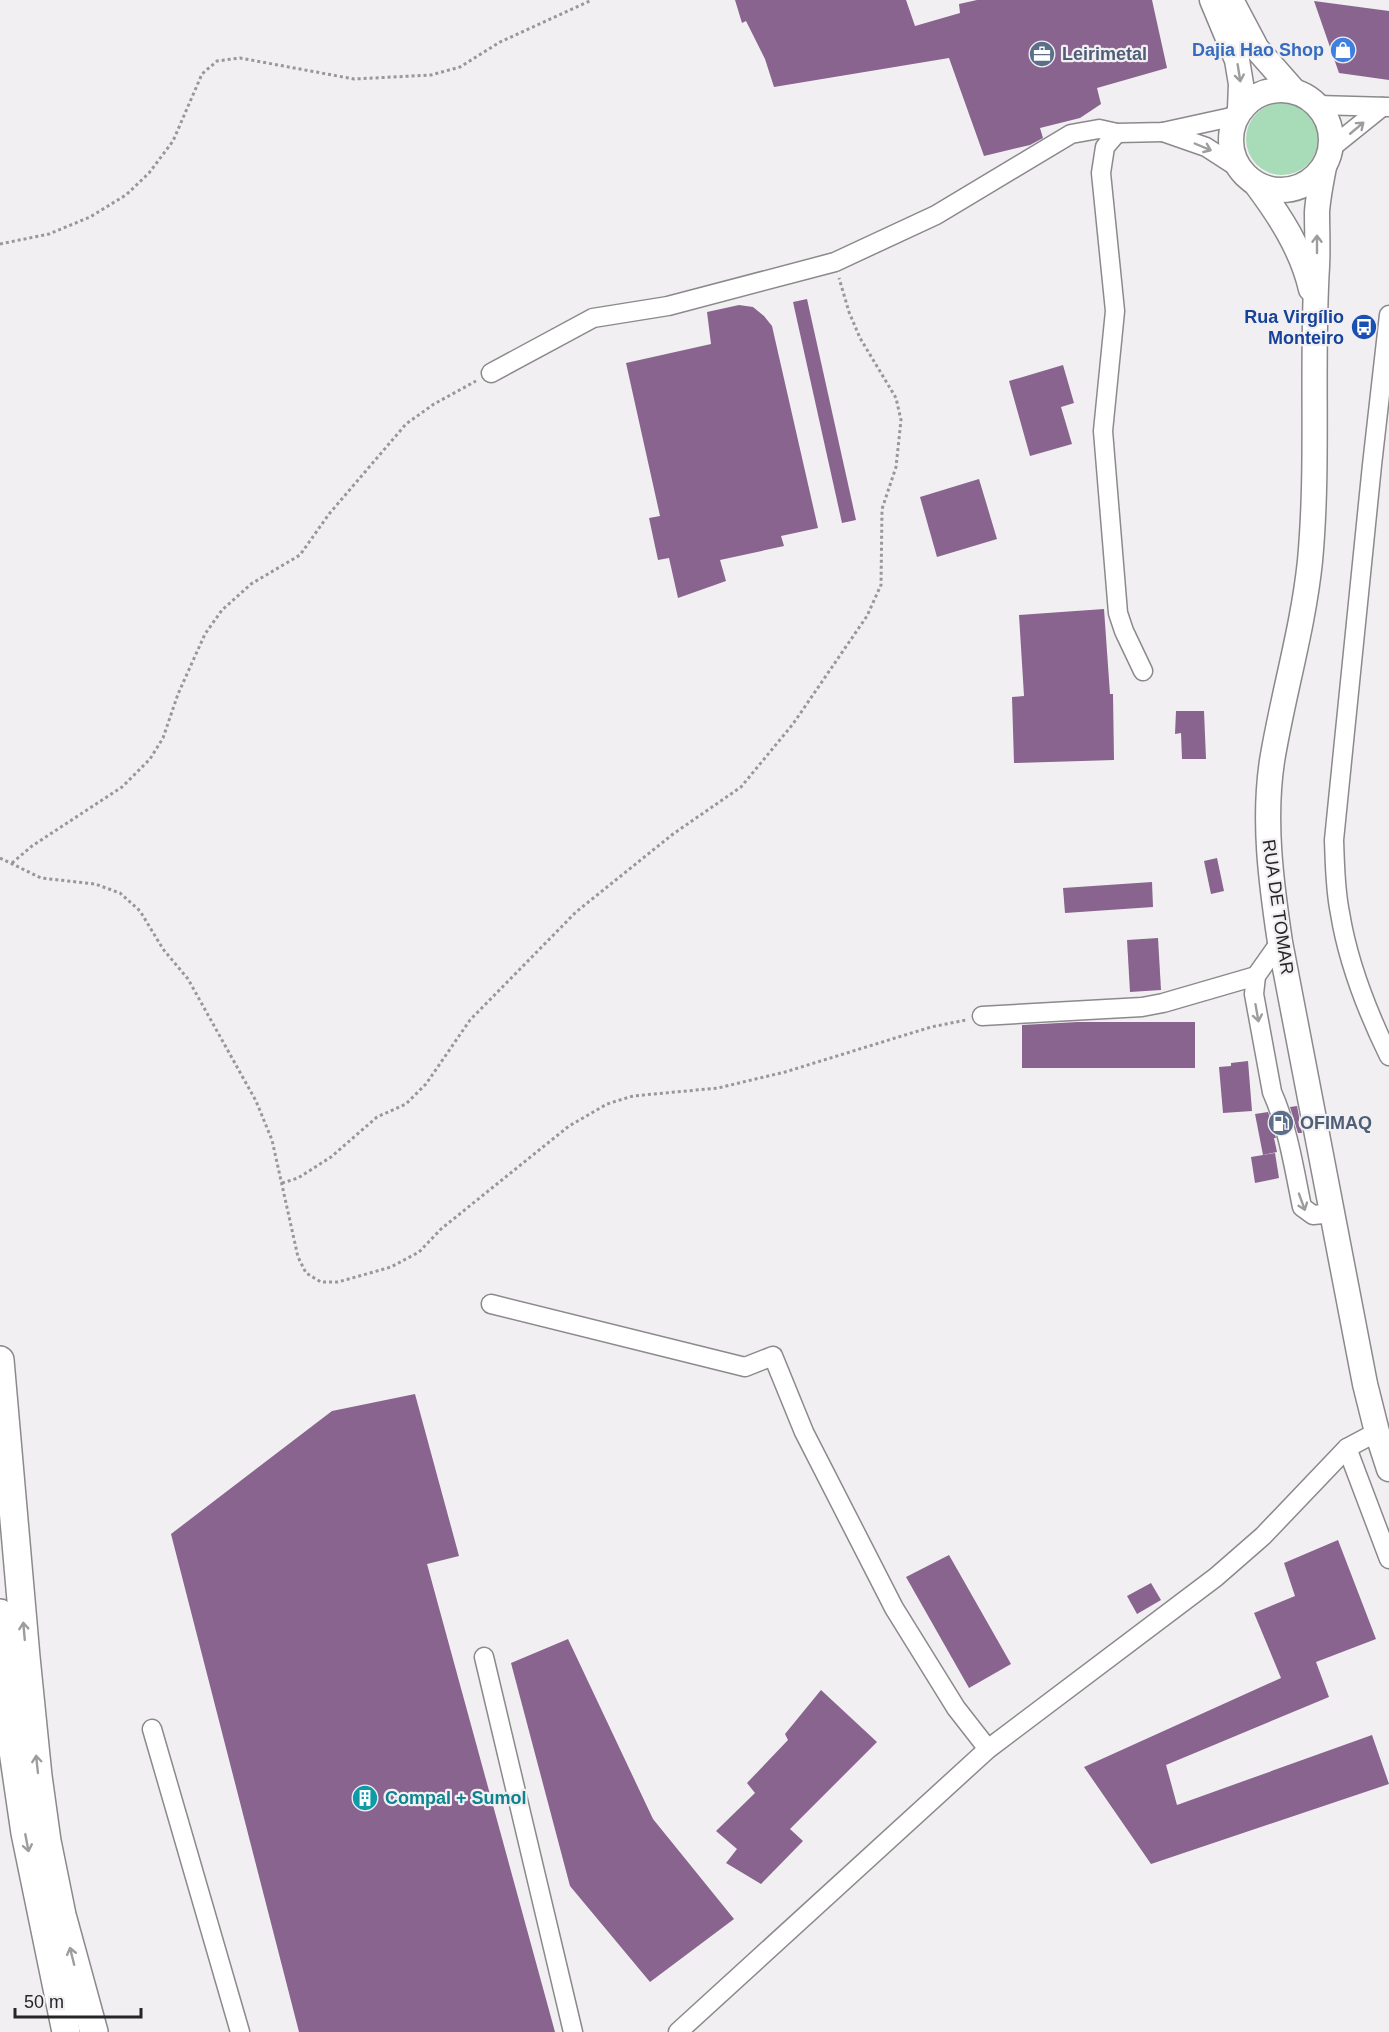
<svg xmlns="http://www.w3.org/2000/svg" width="1389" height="2032" font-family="Arial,sans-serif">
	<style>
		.green { fill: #a8dcb8 }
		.building { fill: #88648e }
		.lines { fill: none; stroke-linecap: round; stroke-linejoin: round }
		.minor-casing { stroke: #8c898c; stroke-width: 21 }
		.major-casing { stroke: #8c898c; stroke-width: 27 }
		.highway-casing { stroke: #8c898c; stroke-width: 30 }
		.path { stroke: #99979a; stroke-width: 3; stroke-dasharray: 3 3; stroke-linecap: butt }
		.minor { stroke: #fff; stroke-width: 18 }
		.major { stroke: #fff; stroke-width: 24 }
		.highway { stroke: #fff; stroke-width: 27 }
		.oneway { stroke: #9d9d9e }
		.labels { text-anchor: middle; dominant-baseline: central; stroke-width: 4.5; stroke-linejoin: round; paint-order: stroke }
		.shop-label { font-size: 18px; font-weight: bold; fill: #366cbe; stroke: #f2eff3; text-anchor: end }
		.service-label { font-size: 18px; font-weight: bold; fill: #4e5e75; stroke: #f2eff3; text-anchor: start }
		.transit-label { font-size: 18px; font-weight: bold; fill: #164399; stroke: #f2eff3; text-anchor: end }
		.street-label { font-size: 18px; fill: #262527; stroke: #f2eff3 }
		.culture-label { font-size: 18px; font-weight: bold; fill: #0d838f; stroke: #f2eff3; text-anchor: start }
	</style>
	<rect width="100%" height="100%" fill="#f2eff3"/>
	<!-- green -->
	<circle class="green" cx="1282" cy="139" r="36"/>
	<!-- building -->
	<g class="building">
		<polygon points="735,0 906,0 915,26 960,13 959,4 977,0 1152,0 1167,68 1097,88 1101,104 1080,118 1040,128 1043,138 1030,145 984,156 949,58 774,87 765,59 746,21 742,23"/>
		<polygon points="1314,1 1389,11 1389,80 1339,73"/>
		<polygon points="807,299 856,520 842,523 793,302"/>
		<polygon points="739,305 753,307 764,316 772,326 818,528 781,536 784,546 720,560 726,581 678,598 669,558 658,560 649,518 660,516 626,363 711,344 707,312"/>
		<polygon points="1063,365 1074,403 1061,407 1072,444 1030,456 1009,381"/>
		<polygon points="979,479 997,539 937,557 920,497"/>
		<polygon points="1104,609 1110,694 1113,694 1114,760 1014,763 1012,697 1024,696 1019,615"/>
		<polygon points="1176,711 1204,711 1206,759 1182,759 1181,733 1175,734"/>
		<polygon points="1217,858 1224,891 1211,894 1204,861"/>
		<polygon points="1152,882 1153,907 1065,913 1063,888"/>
		<polygon points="1158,938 1161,990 1130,992 1127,940"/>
		<polygon points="1078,1022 1195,1022 1195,1068 1022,1068 1022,1025"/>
		<polygon points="1248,1061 1252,1111 1223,1113 1219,1067 1231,1066 1231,1063"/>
		<polygon points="1297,1106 1302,1133 1298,1133 1290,1107"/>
		<polygon points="1268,1112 1276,1138 1274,1138 1277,1152 1263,1155 1255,1114"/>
		<polygon points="1275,1153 1279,1178 1255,1183 1251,1157"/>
		<polygon points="415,1394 459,1556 427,1564 555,2032 299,2032 171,1534 332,1411"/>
		<polygon points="1338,1540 1376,1639 1316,1662 1329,1697 1166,1765 1177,1805 1372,1735 1389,1784 1151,1864 1084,1767 1281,1678 1254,1613 1295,1596 1284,1563"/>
		<polygon points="949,1555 1011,1664 969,1688 906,1577"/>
		<polygon points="1151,1583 1161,1600 1137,1614 1127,1596"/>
		<polygon points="568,1639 653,1819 734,1919 650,1982 570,1886 511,1663"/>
		<polygon points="821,1690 877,1742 790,1829 803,1841 761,1884 726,1863 737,1849 716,1831 755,1793 747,1783 788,1740 785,1734"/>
	</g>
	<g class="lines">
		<!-- minor casing -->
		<g class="minor-casing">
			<g id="minor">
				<polyline points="1317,105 1389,107"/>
				<polyline points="1163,132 1206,147 1240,169"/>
				<polyline points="1117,133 1105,147 1101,173 1115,311 1103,431 1118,613 1124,631 1143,671"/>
				<polyline points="1331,148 1382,107"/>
				<path d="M1389 315 1372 465 1334 840C1335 865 1335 889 1340 913 1348 963 1367 1011 1389 1056"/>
				<polyline points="491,373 593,318 668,306 835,262 936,215 1071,134 1099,129 1117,133 1163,132 1236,116"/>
				<path d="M1280 942 1256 976 1254 994 1272 1092C1288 1128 1294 1168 1302 1207L1313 1215 1333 1213"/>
				<polyline points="982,1016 1142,1007 1163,1003 1256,976"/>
				<polyline points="491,1304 745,1367 773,1356 804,1432 894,1608 956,1708 988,1749"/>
				<polyline points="1347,1448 1389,1559"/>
				<polyline points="484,1657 573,2032"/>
				<polyline points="152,1729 240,2032"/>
				<polyline points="678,2032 988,1749 1216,1577 1263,1536 1347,1448 1377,1432"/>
			</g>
		</g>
		<!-- major casing -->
		<g class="major-casing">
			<g id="major">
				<polyline points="1212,0 1237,60 1241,84 1240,109"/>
				<polyline points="1231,0 1257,49 1294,91"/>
				<circle cx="1281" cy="140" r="50"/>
				<path d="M1324 167C1321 182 1318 197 1317 212 1317 230 1318 248 1317 266 1311 364 1319 463 1310 561 1303 629 1283 694 1272 761 1263 821 1271 882 1280 942L1365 1384 1377 1432 1389 1469"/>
				<path d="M1256 184C1280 216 1302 250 1311 289"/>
			</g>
		</g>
		<!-- highway casing -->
		<g class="highway-casing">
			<g id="highway">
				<polyline points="0,1360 26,1657 38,1776 47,1841 62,1915 94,2032"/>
				<polyline points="0,1613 12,1744 25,1833 66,2032"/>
			</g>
		</g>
		<!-- path -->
		<g class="path">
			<polyline points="0,244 49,234 90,217 126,195 149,173 173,141 202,74 217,61 240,58 354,79 431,75 460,67 500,42 592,0"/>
			<polyline points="0,858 41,878 95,884 120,893 140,911 163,949 188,979 256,1101 272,1140 298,1257 306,1273 321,1282 338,1282 391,1267 419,1252 441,1229 569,1126 607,1104 633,1096 718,1088 785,1072 931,1027 966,1020"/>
			<polyline points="12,863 32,846 122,787 150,759 163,738 178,694 205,634 222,610 251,584 300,555 329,514 406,424 434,404 476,381"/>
			<polyline points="282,1183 298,1178 331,1157 377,1117 406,1104 426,1084 470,1020 576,912 673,834 741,787 793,724 867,616 881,585 882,509 896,467 901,420 896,398 860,338 849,312 839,278"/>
		</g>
		<!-- minor -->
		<use href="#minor" class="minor"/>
		<!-- major -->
		<use href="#major" class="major"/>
		<!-- highway -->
		<use href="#highway" class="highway"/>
	</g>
	<!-- one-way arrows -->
	<defs><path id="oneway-shaft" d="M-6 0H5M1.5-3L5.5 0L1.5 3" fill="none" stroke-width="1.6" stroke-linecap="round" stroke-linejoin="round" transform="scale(1.5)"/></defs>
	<g class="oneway">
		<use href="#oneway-shaft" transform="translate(1239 73) rotate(81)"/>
		<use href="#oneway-shaft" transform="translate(1357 128) rotate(-40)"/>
		<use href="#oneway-shaft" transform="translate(1203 147) rotate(23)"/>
		<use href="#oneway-shaft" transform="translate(1317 244) rotate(-90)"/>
		<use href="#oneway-shaft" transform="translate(1257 1013) rotate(80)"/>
		<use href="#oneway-shaft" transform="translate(1302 1202) rotate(70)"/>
		<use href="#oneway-shaft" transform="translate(24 1631) rotate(-95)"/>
		<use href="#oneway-shaft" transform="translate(37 1764) rotate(-96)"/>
		<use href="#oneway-shaft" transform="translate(27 1843) rotate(79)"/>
		<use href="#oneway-shaft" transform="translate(72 1956) rotate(-104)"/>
	</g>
	<!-- icons -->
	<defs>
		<g id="shop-disc" transform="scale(1.35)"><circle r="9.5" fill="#3f7fe0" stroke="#f2eff3"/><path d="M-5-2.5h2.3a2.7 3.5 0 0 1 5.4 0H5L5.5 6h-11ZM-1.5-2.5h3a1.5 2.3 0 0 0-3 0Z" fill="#fff"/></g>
		<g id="office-disc" transform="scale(1.35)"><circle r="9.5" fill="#5c6f8a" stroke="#f2eff3"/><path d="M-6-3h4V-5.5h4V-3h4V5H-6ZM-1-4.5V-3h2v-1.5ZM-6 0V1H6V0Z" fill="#fff"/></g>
		<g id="bus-disc" transform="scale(1.35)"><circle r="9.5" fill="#1a4fb4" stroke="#f2eff3"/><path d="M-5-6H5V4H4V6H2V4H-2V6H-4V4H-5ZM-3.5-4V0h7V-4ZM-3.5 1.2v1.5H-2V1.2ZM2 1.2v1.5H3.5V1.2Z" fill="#fff"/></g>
		<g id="fuel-disc" transform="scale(1.35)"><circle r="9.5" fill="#5c6f8a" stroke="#f2eff3"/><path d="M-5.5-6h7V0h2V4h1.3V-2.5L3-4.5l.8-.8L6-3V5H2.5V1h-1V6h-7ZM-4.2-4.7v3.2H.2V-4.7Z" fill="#fff"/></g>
		<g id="building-disc" transform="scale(1.35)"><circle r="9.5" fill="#0f9aa8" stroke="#f2eff3"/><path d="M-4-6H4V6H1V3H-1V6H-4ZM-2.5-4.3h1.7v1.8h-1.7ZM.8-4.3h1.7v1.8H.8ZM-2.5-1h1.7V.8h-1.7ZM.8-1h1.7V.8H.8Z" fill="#fff"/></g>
	</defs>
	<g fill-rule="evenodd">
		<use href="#shop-disc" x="1343" y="50"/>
		<use href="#office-disc" x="1042" y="54"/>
		<use href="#bus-disc" x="1364" y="327"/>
		<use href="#fuel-disc" x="1281" y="1123"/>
		<use href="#building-disc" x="365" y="1798"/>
	</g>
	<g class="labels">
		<!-- shop labels -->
		<g class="shop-label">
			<text x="1324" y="50">Dajia Hao Shop</text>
		</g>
		<!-- service labels -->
		<g class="service-label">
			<text x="1062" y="54">Leirimetal</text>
			<text x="1300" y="1123">OFIMAQ</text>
		</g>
		<!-- transit labels -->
		<g class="transit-label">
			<text x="1344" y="317">Rua Virgílio<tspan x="1344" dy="21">Monteiro</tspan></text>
		</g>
		<!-- street labels -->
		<g class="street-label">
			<text transform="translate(1278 907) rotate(82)">RUA DE TOMAR</text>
		</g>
		<!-- culture labels -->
		<g class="culture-label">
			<text x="385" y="1798">Compal + Sumol</text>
		</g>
	</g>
	<!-- scale -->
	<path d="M15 2008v9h126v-9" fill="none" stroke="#262527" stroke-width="3"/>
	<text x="24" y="2008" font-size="18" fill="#262527" stroke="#f2eff3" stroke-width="4.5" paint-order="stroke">50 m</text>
</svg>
